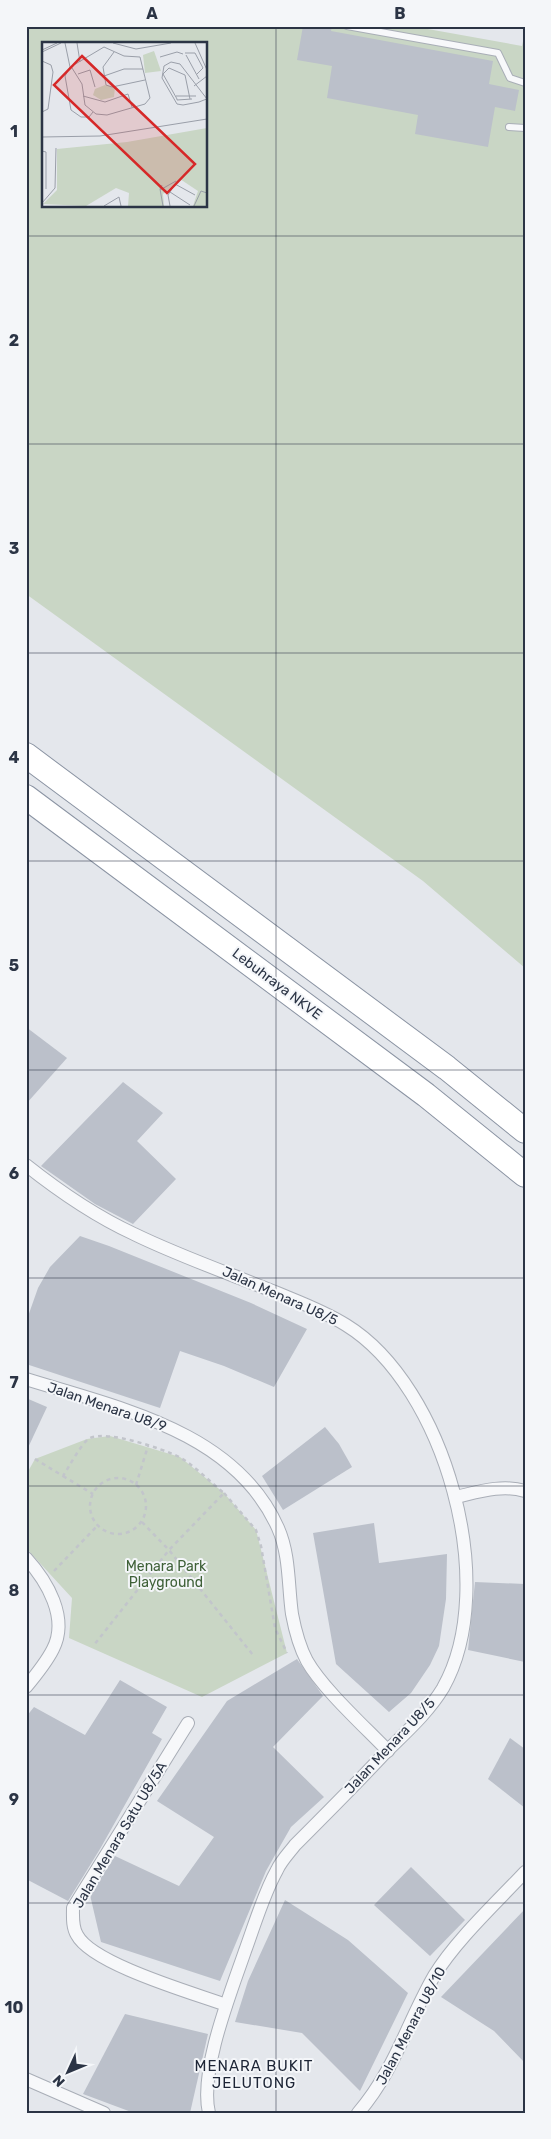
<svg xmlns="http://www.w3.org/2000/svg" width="551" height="2139" font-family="Rubik,sans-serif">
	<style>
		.green { fill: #c9d6c5; fill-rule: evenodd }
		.building { fill: #bbc0ca }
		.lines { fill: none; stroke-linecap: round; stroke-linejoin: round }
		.lane-casing { stroke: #a9aeb7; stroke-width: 8 }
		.street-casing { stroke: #a9aeb7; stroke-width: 14 }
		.highway-casing { stroke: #8b94a3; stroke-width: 26 }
		.path { stroke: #c2c5cb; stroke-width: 2.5; stroke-dasharray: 4 4; stroke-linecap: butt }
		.lane { stroke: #f7f8fa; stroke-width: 6 }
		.street { stroke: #f7f8fa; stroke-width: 12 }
		.highway { stroke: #fff; stroke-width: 24 }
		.grid { fill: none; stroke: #2b3445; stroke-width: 1; stroke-opacity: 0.55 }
		.labels { text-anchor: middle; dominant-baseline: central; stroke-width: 4; stroke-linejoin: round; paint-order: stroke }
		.street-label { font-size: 14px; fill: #2b3445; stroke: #f4f6f9 }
		.park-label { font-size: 14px; fill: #3f6138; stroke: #f4f6f9 }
		.neighbourhood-label { font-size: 15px; letter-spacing: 1px; fill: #1d2536; stroke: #f4f6f9 }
		.inset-road { fill: none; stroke: #9a9fa9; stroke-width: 1 }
		.view { fill: #d62828; fill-opacity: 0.15; stroke: #d62828; stroke-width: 2.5 }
		.inset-edge { fill: none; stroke: #2b3445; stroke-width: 2.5 }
		.neatline { fill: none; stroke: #2b3445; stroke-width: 2 }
		.grid-label { font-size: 16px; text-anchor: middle; font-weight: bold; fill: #2b3445 }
	</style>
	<rect width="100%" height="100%" fill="#e4e7ec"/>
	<!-- green -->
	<g class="green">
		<path d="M26 26H411L522 46 525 32V968L423 881 26 594ZM44 44H206V206H44Z"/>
		<polygon points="110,1436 180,1457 224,1493 256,1530 287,1653 202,1697 69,1638 72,1598 26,1548 26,1475 35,1459 87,1439"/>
	</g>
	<!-- building -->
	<g class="building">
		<polygon points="303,26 332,26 331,31 493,61 489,84 519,90 515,111 495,107 488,147 415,134 418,115 327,98 332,66 297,60"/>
		<polygon points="26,1027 67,1058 26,1104"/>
		<polygon points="123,1082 163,1113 137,1141 176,1179 133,1224 95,1204 41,1166"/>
		<polygon points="80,1236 109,1246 251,1303 307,1329 274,1387 224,1366 180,1351 160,1408 26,1364 26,1322 38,1288 50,1267"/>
		<polygon points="26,1398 47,1407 26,1452"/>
		<polygon points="325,1427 339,1444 352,1467 283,1510 262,1476"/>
		<polygon points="374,1523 379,1563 447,1554 446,1599 439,1646 430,1665 411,1693 389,1712 336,1664 313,1533"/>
		<polygon points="475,1582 525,1584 525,1662 468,1650"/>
		<polygon points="297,1659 323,1696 273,1747 324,1797 291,1827 266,1871 220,1981 101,1942 90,1895 115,1856 179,1886 214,1837 157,1801 227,1701"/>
		<polygon points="120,1680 167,1707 152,1733 162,1739 100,1849 68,1901 26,1879 26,1717 34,1707 85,1735"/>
		<polygon points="510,1738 525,1749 525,1808 488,1779"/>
		<polygon points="411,1867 465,1920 430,1956 374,1905"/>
		<polygon points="285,1900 348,1940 408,1993 360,2091 302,2033 235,2022 248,1981"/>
		<polygon points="525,1909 525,2063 494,2031 441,1997"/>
		<polygon points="125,2014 208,2034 190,2113 134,2113 83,2094"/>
	</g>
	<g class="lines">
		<!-- lane casing -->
		<g class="lane-casing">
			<g id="lane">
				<polyline points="347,26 498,53 510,78 525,83"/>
				<polyline points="509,127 525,128"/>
			</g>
		</g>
		<!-- street casing -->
		<g class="street-casing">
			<g id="street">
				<path d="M26 1165C60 1192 95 1216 134 1234 179 1256 228 1273 275 1292 299 1302 324 1311 346 1325 445 1386 501 1586 443 1688 428 1713 405 1733 384 1754 355 1785 325 1815 295 1845 289 1853 281 1861 277 1870 263 1895 255 1924 245 1951 231 1992 199 2071 209 2113"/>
				<path d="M26 1379C118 1408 235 1431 278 1528 290 1555 288 1586 292 1614 295 1630 299 1646 307 1661 323 1689 364 1726 388 1751"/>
				<path d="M456 1497C478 1492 502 1484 525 1491"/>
				<path d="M26 1558C47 1581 69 1618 53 1649 46 1663 36 1675 26 1687"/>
				<path d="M188 1723 73 1908C73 1916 72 1927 77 1935 92 1964 193 1993 226 2005"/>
				<polyline points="26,2079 104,2113"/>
				<path d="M358 2113C395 2070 407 2023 434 1976 456 1940 496 1903 525 1872"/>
			</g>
		</g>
		<!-- highway casing -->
		<g class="highway-casing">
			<g id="highway">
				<polyline points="26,755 447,1068 525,1131"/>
				<polyline points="26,797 426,1095 525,1175"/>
			</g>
		</g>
		<!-- path -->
		<g class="path">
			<path d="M35 1459 63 1476C69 1467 82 1442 90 1438 107 1430 161 1448 179 1457 193 1464 211 1483 224 1493L169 1550 94 1645"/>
			<polyline points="63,1476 93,1494"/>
			<circle cx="118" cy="1506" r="28"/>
			<polyline points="136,1485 148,1446"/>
			<polyline points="224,1493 256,1530 261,1546 275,1628 287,1653"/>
			<polyline points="142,1522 169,1550 253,1655"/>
			<polyline points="54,1571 98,1525"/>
		</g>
		<!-- lane -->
		<use href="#lane" class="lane"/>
		<!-- street -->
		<use href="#street" class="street"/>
		<!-- highway -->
		<use href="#highway" class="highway"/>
	</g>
	<!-- grid -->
	<path class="grid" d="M276 26V2113M26 236H525M26 444H525M26 653H525M26 861H525M26 1070H525M26 1278H525M26 1486H525M26 1695H525M26 1903H525"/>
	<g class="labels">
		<!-- street labels -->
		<g class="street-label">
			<text transform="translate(277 984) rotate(37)">Lebuhraya NKVE</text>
			<text transform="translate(280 1296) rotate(24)">Jalan Menara U8/5</text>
			<text transform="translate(107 1407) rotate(19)">Jalan Menara U8/9</text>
			<text transform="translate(390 1746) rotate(-47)">Jalan Menara U8/5</text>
			<text transform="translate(120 1835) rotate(-59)">Jalan Menara Satu U8/5A</text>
			<text transform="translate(411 2026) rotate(-62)">Jalan Menara U8/10</text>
		</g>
		<!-- park labels -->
		<g class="park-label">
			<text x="166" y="1566">Menara Park<tspan x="166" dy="16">Playground</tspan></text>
		</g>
		<!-- neighbourhood labels -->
		<g class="neighbourhood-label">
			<text x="254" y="2066">MENARA BUKIT<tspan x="254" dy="17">JELUTONG</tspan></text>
		</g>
	</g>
	<!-- overview -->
	<g transform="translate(42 42)">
		<rect width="165" height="165" fill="#e4e7ec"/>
		<path d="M112 9 119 29 103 31 101 13ZM63 43 73 45 72 55 59 58 51 53 53 47ZM165 86V164H151L156 149 138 137 121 152 122 164H86L87 151 74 146 44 164 1 162 15 148V107L85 100Z" fill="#c9d6c5"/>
		<path class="inset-road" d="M23 1 28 25M35 1 38 20M71 1 94 7 129 1M153 1 165 28M0 8 15 1M0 10 19 1M72 10 61 25 64 43 70 45 103 38M143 11H153L161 26 155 32M144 13 157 37M118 15 135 10 141 12M0 19 9 23 11 30 6 67 0 70M28 25 23 34 29 68 39 75H47L51 70M30 26 40 42 43 63 54 72 65 73 103 62 108 56 98 15 82 14 62 5 30 24M36 32 48 28 53 45M62 34 82 27H101M152 44 165 34M41 54 63 60 86 52 90 65M134 54H154M148 57 143 33 127 26 121 32 135 57V58L150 57M165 57 138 22 129 20 122 24 120 36 135 62 141 63 157 60 162 58 165 57M0 95 58 94 165 77M0 109 4 110V147M120 143 118 147 121 164M118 148 134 139M128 150 148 163M0 161 13 146 14 106M62 164 77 155 79 164M128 164 126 153 133 142 153 153M152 164 159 149 165 151"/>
		<path class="view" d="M40 14 153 122 125 151 12 43Z"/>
		<rect width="165" height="165" class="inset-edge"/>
	</g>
	<!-- border -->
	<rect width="551" height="2139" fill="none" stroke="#f4f6f9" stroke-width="55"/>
	<!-- north arrow -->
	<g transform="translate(68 2072) rotate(226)" stroke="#f4f6f9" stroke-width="4" paint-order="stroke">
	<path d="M0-4L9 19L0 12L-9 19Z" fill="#2b3445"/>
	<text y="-8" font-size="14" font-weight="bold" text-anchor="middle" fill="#2b3445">N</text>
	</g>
	<rect x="28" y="28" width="496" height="2084" class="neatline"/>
	<g class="grid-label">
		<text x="152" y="19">A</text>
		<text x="400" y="19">B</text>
		<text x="14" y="137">1</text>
		<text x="14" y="346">2</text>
		<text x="14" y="554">3</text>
		<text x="14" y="763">4</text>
		<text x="14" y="971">5</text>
		<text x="14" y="1179">6</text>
		<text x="14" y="1388">7</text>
		<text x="14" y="1596">8</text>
		<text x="14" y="1805">9</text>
		<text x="14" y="2013">10</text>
	</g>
</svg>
